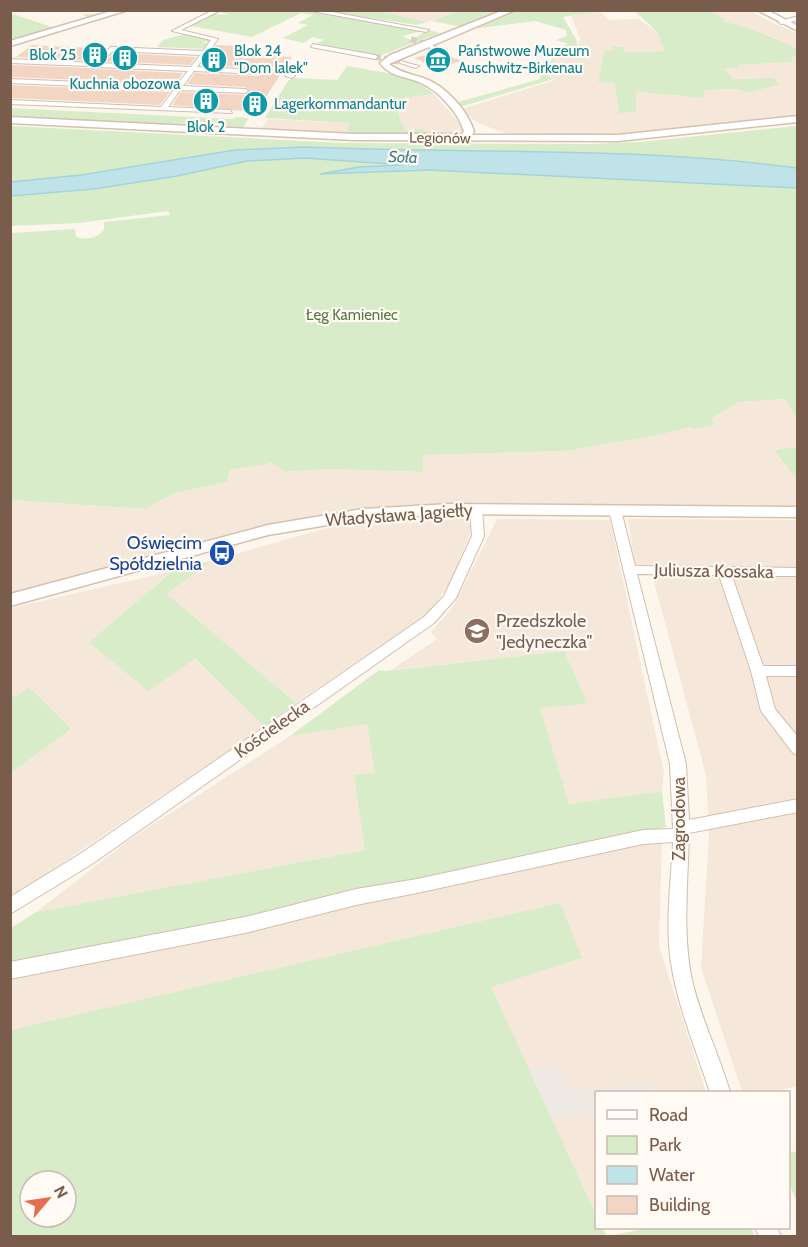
<svg xmlns="http://www.w3.org/2000/svg" width="808" height="1247" font-family="Cabin,sans-serif">
	<style>
		.residential { fill: #f5e8da }
		.industrial { fill: #efe9e4 }
		.green { fill: #d8ecc9; fill-rule: evenodd }
		.water { fill: #bfe3e8; stroke: #a5d3da; stroke-width: 1.5 }
		.building { fill: #f3d5c3 }
		.lines { fill: none; stroke-linecap: round; stroke-linejoin: round }
		.street-tunnel { stroke: #dcd0c4; stroke-width: 6; stroke-dasharray: 6 3; stroke-linecap: butt }
		.street-casing { stroke: #d1beb0; stroke-width: 2 }
		.secondary-casing { stroke: #d6c0b0; stroke-width: 3 }
		.street { fill: #fff; fill-rule: evenodd }
		.secondary { fill: #fff; fill-rule: evenodd }
		.labels { text-anchor: middle; dominant-baseline: central; stroke-width: 4.5; stroke-linejoin: round; paint-order: stroke }
		.far-culture-label { font-size: 15px; fill: #0d838f; stroke: #fffaf3; text-anchor: start }
		.far-street-label { font-size: 15px; fill: #7a5c4d; stroke: #fffaf3 }
		.far-park-label { font-size: 15px; fill: #537a41; stroke: #fffaf3 }
		.far-water-label { font-size: 16px; font-style: italic; fill: #437c86; stroke: #fffaf3 }
		.street-label { font-size: 18px; fill: #7a5c4d; stroke: #fffaf3 }
		.transit-label { font-size: 18px; fill: #164399; stroke: #fffaf3; text-anchor: end }
		.education-label { font-size: 18px; fill: #785e54; stroke: #fffaf3; text-anchor: start }
	</style>
	<rect width="100%" height="100%" fill="#fdf6ec"/>
	<!-- residential -->
	<g class="residential">
		<polygon points="378,11 459,11 427,22"/>
		<polygon points="599,11 609,20 639,19 658,33 665,51 624,52 623,47 613,46 613,51 604,51 598,81 615,83 636,94 636,92 704,98 703,90 738,89 748,93 772,78 733,79 723,68 737,65 794,62 791,57 797,56 797,115 650,132 609,135 509,135 476,122 462,109 555,80 548,77 556,55 580,60 577,52 581,52 578,41 581,41 571,16"/>
		<polygon points="710,11 751,11 773,23 797,33 797,49 771,36 722,21"/>
		<polygon points="434,94 459,123 464,130 462,132 426,134 423,129 407,130 401,123 398,110 401,98"/>
		<polygon points="268,119 351,123 346,133 261,129"/>
		<polygon points="785,399 797,419 797,447 774,450 797,480 797,506 537,504 379,508 11,596 11,500 145,509 175,493 227,482 230,470 274,463 285,472 327,469 422,472 422,455 565,451 659,435 691,427 715,425 712,418 739,402"/>
		<polygon points="442,517 469,517 474,524 450,583 428,614 296,703 167,594 211,561 341,524"/>
		<polygon points="497,519 610,520 664,773 662,791 569,804 539,708 564,651 391,670 437,639 431,632 453,607"/>
		<polygon points="628,519 797,520 797,1086 773,1092 742,1092 701,968 709,834 706,775 650,567 635,565"/>
		<polygon points="173,571 89,642 194,659 264,726 11,898 11,773 71,729 29,687 15,697 11,695 11,608"/>
		<polygon points="367,723 376,774 355,776 365,850 36,912 132,838 290,736"/>
		<polygon points="662,838 659,946 706,1092 654,1092 649,1083 570,1091 560,1067 527,1068 490,986 582,958 189,991 11,1030 10,977"/>
		<polygon points="596,1114 596,1215 550,1118"/>
	</g>
	<!-- industrial -->
	<polygon class="industrial" points="560,1067 570,1091 649,1083 654,1092 596,1092 596,1114 550,1118 527,1068"/>
	<!-- green -->
	<g class="green">
		<polygon points="302,10 425,30 402,36 411,40 428,30 440,33 379,56 316,44 324,40 313,37 303,43 283,38 308,25 298,23 313,15 301,13 252,37 191,26 213,14 230,15 221,12 224,11"/>
		<polygon points="325,11 378,11 427,22 417,25"/>
		<polygon points="459,11 505,11 462,27 431,21"/>
		<polygon points="517,11 602,11 563,17 576,39 581,60 556,55 548,77 553,79 460,107 455,103 540,79 541,74 531,70 549,65 552,59 550,50 568,44 556,40 567,36 566,30 535,21 479,28 473,27"/>
		<path d="M635 11H710L724 19 723 21C749 28 773 36 797 49V56L791 57 794 62 738 65 739 68H724L733 79 773 78 780 84 748 93 738 89 704 90 705 98 636 92V112L619 113 615 83 598 82 604 51H613L612 46 623 47 624 52 665 51 658 33Z"/>
		<polygon points="10,13 52,27 87,17 83,14 101,15 11,41"/>
		<polygon points="185,34 208,39 211,42 202,42 210,44 207,49 157,47 163,40"/>
		<path d="M347 66C377 72 410 73 434 94L402 98 400 101 408 109 398 111 401 123 407 130 424 129 426 134 360 135 346 133 350 123 265 118 288 81 293 78 337 80Z"/>
		<polygon points="10,108 233,119 235,117 249,118 242,129 11,118"/>
		<polygon points="10,126 345,143 590,144 640,142 797,126 797,168 673,157 303,147 235,150 81,175 11,182"/>
		<path d="M305 158 404 166 359 167 321 174 429 170 797 188V419L785 399 739 402 712 418 715 425 694 429 691 427 659 435 565 451 423 455V472L327 469 285 472 273 463 230 470 227 482 175 493 145 509 11 500V233L75 229 76 237C87 240 96 239 104 230V222L170 215 168 211 79 223 11 226 10 196 94 189 177 176 247 161Z"/>
		<polygon points="797,447 798,447 797,480 774,450"/>
		<polygon points="211,561 167,594 296,703 264,726 195,659 148,691 89,642 173,571"/>
		<polygon points="564,651 587,703 540,708 569,804 662,791 666,827 11,966 11,928 36,912 365,850 354,775 375,773 367,724 290,736 379,670 386,671"/>
		<polygon points="29,687 71,729 11,773 11,695 15,697"/>
		<path d="M560 903 582 958 491 987 596 1215V1228H602L607 1236H11V1030ZM30 1181H66V1217H30Z"/>
		<polygon points="797,1151 798,1151 797,1202 789,1183 789,1153"/>
		<polygon points="648,1228 751,1228 755,1236 609,1236"/>
	</g>
	<!-- water -->
	<path class="water" d="M303 147C468 154 634 146 797 168V188L429 170 320 174 359 167 403 165 305 158 247 161 177 176 94 189 11 196V182L81 175 235 150Z"/>
	<!-- building -->
	<g class="building">
		<polygon points="32,45 67,47 106,48 93,61 16,57"/>
		<polygon points="216,45 239,46 233,54 292,57 256,112 172,105 181,92 245,95 250,92 245,87 187,84 195,73 259,76 264,73 259,68 201,65"/>
		<polygon points="114,53 196,57 190,65 105,61"/>
		<polygon points="434,53 441,53 462,61 437,68 414,58"/>
		<polygon points="10,65 89,68 93,71 97,69 183,73 175,84 10,77"/>
		<polygon points="10,85 170,92 160,105 10,98"/>
	</g>
	<g class="lines">
		<!-- street-tunnel -->
		<g class="street-tunnel">
			<polyline points="411,39 431,47"/>
			<polyline points="438,50 445,53 443,54"/>
			<polyline points="375,57 402,62"/>
		</g>
		<!-- street casing -->
		<g class="street-casing">
			<g id="street">
				<path d="M213 10H221L181 30 218 39 197 67 259 70 262 72 259 74 194 71 183 86 245 89 248 91 245 93 180 90 168 107 230 110 232 113 10 104V100L161 107 174 90 10 83V79L176 86 188 71 97 67 93 69 90 66 10 63V59L94 63 111 47 203 51 211 40 172 31ZM113 51 200 55 191 67 100 63Z"/>
				<polygon points="306,10 321,10 429,30 426,32"/>
				<polygon points="798,16 798,20 781,24 778,22"/>
				<polygon points="313,44 375,55 378,57 375,59 311,47"/>
				<polygon points="431,45 440,49 441,50 438,52 429,48"/>
				<polygon points="400,61 419,66 416,68 400,63"/>
				<polygon points="287,73 294,75 295,76 292,78 285,76"/>
				<polygon points="476,505 482,509 484,536 456,598 434,623 92,864 10,914 10,897 80,854 424,617 444,596 472,536 470,509"/>
				<path d="M615 506 621 510 635 566 798 568V576H732L763 666H798V676H766L775 709 798 737V755L793 753 761 711 751 671 719 575 637 574 686 764 689 820 798 799V812L689 833C688 882 682 932 692 980 701 1019 719 1054 730 1092H710C696 1050 678 1008 671 963 665 924 671 882 673 842L643 844 417 893 356 905 245 933 10 979V962L245 917 356 889 417 879 643 830 673 829 670 764 609 510Z"/>
				<polygon points="755,1228 777,1228 781,1236 759,1236"/>
			</g>
		</g>
		<!-- secondary casing -->
		<g class="secondary-casing">
			<g id="secondary">
				<polygon points="115,10 128,10 10,46 10,41"/>
				<path d="M504 10H515L389 64C399 72 411 74 423 78 445 85 467 110 474 131L472 135H618L798 116V122L618 141 354 140 10 123V117L354 134H462L464 131C458 112 439 91 421 83 406 76 390 77 380 63L390 55Z"/>
				<polygon points="757,10 767,10 798,26 798,31"/>
				<polygon points="450,504 798,507 798,517 450,514 363,519 268,535 10,606 10,594 268,525 363,509"/>
			</g>
		</g>
		<!-- street -->
		<use href="#street" class="street"/>
		<!-- secondary -->
		<use href="#secondary" class="secondary"/>
	</g>
	<!-- icons -->
	<defs>
		<g id="building-disc" transform="scale(1.35)"><circle r="9.5" fill="#0f9aa8" stroke="#fffaf3"/><path d="M-4-6H4V6H1V3H-1V6H-4ZM-2.5-4.3h1.7v1.8h-1.7ZM.8-4.3h1.7v1.8H.8ZM-2.5-1h1.7V.8h-1.7ZM.8-1h1.7V.8H.8Z" fill="#fff"/></g>
		<g id="museum-disc" transform="scale(1.35)"><circle r="9.5" fill="#0f9aa8" stroke="#fffaf3"/><path d="M0-6L6-3V-2H-6V-3ZM-5-1h2V3h-2ZM-1-1h2V3h-2ZM3-1h2V3H3ZM-6 4H6V6H-6Z" fill="#fff"/></g>
		<g id="bus-disc" transform="scale(1.35)"><circle r="9.5" fill="#1a4fb4" stroke="#fffaf3"/><path d="M-5-6H5V4H4V6H2V4H-2V6H-4V4H-5ZM-3.5-4V0h7V-4ZM-3.5 1.2v1.5H-2V1.2ZM2 1.2v1.5H3.5V1.2Z" fill="#fff"/></g>
		<g id="school-disc" transform="scale(1.35)"><circle r="9.5" fill="#8d6e63" stroke="#fffaf3"/><path d="M0-5L7-2L0 1L-7-2ZM-4 1L0 2.5L4 1V4Q0 6-4 4Z" fill="#fff"/></g>
	</defs>
	<g fill-rule="evenodd">
		<use href="#building-disc" x="95" y="55"/>
		<use href="#building-disc" x="125" y="58"/>
		<use href="#building-disc" x="214" y="60"/>
		<use href="#museum-disc" x="438" y="60"/>
		<use href="#building-disc" x="206" y="101"/>
		<use href="#building-disc" x="255" y="104"/>
		<use href="#bus-disc" x="222" y="553"/>
		<use href="#school-disc" x="477" y="631"/>
	</g>
	<g class="labels">
		<!-- far-culture labels -->
		<g class="far-culture-label">
			<text x="234" y="51">Blok 24<tspan x="234" dy="17">"Dom lalek"</tspan></text>
			<text x="458" y="51">Państwowe Muzeum<tspan x="458" dy="17">Auschwitz-Birkenau</tspan></text>
			<text x="76" y="55" text-anchor="end">Blok 25</text>
			<text x="125" y="84" text-anchor="middle">Kuchnia obozowa</text>
			<text x="274" y="104">Lagerkommandantur</text>
			<text x="206" y="127" text-anchor="middle">Blok 2</text>
		</g>
		<!-- far-street labels -->
		<g class="far-street-label">
			<text transform="translate(440 138) rotate(1)">Legionów</text>
		</g>
		<!-- far-park labels -->
		<g class="far-park-label">
			<text x="352" y="315">Łęg Kamieniec</text>
		</g>
		<!-- far-water labels -->
		<g class="far-water-label">
			<text transform="translate(403 157) rotate(2)">Soła</text>
		</g>
		<!-- street labels -->
		<g class="street-label">
			<text transform="translate(399 515) rotate(-4)">Władysława Jagiełły</text>
			<text transform="translate(714 571) rotate(1)">Juliusza Kossaka</text>
			<text transform="translate(272 729) rotate(-35)">Kościelecka</text>
			<text transform="translate(679 819) rotate(-90)">Zagrodowa</text>
		</g>
		<!-- transit labels -->
		<g class="transit-label">
			<text x="202" y="543">Oświęcim<tspan x="202" dy="21">Spółdzielnia</tspan></text>
		</g>
		<!-- education labels -->
		<g class="education-label">
			<text x="496" y="621">Przedszkole<tspan x="496" dy="21">"Jedyneczka"</tspan></text>
		</g>
	</g>
	<!-- border -->
	<rect width="808" height="1247" fill="none" stroke="#7a5c4d" stroke-width="24"/>
	<!-- legend -->
	<rect x="595" y="1091" width="195" height="138" fill="#fffaf3" stroke="#cabbb1" stroke-width="1.5"/>
	<rect x="607" y="1110" width="30" height="9" fill="#ffffff" stroke="#cabbb1" stroke-width="1.5"/>
	<text x="649" y="1121" font-size="18" fill="#7a5c4d">Road</text>
	<rect x="607" y="1136" width="30" height="18" fill="#d8ecc9" stroke="#cabbb1" stroke-width="1.5"/>
	<text x="649" y="1151" font-size="18" fill="#7a5c4d">Park</text>
	<rect x="607" y="1166" width="30" height="18" fill="#bfe3e8" stroke="#cabbb1" stroke-width="1.5"/>
	<text x="649" y="1181" font-size="18" fill="#7a5c4d">Water</text>
	<rect x="607" y="1196" width="30" height="18" fill="#f3d5c3" stroke="#cabbb1" stroke-width="1.5"/>
	<text x="649" y="1211" font-size="18" fill="#7a5c4d">Building</text>
	<!-- north arrow -->
	<g transform="translate(48 1199) rotate(61)"><circle r="28" fill="#fffaf3" stroke="#cabbb1" stroke-width="1.5"/>
	<path d="M0-4.5L10 22L0 15L-10 22Z" fill="#e76f51"/>
	<text y="-9" font-size="16" font-weight="bold" text-anchor="middle" fill="#7a5c4d">N</text>
	</g>
</svg>
